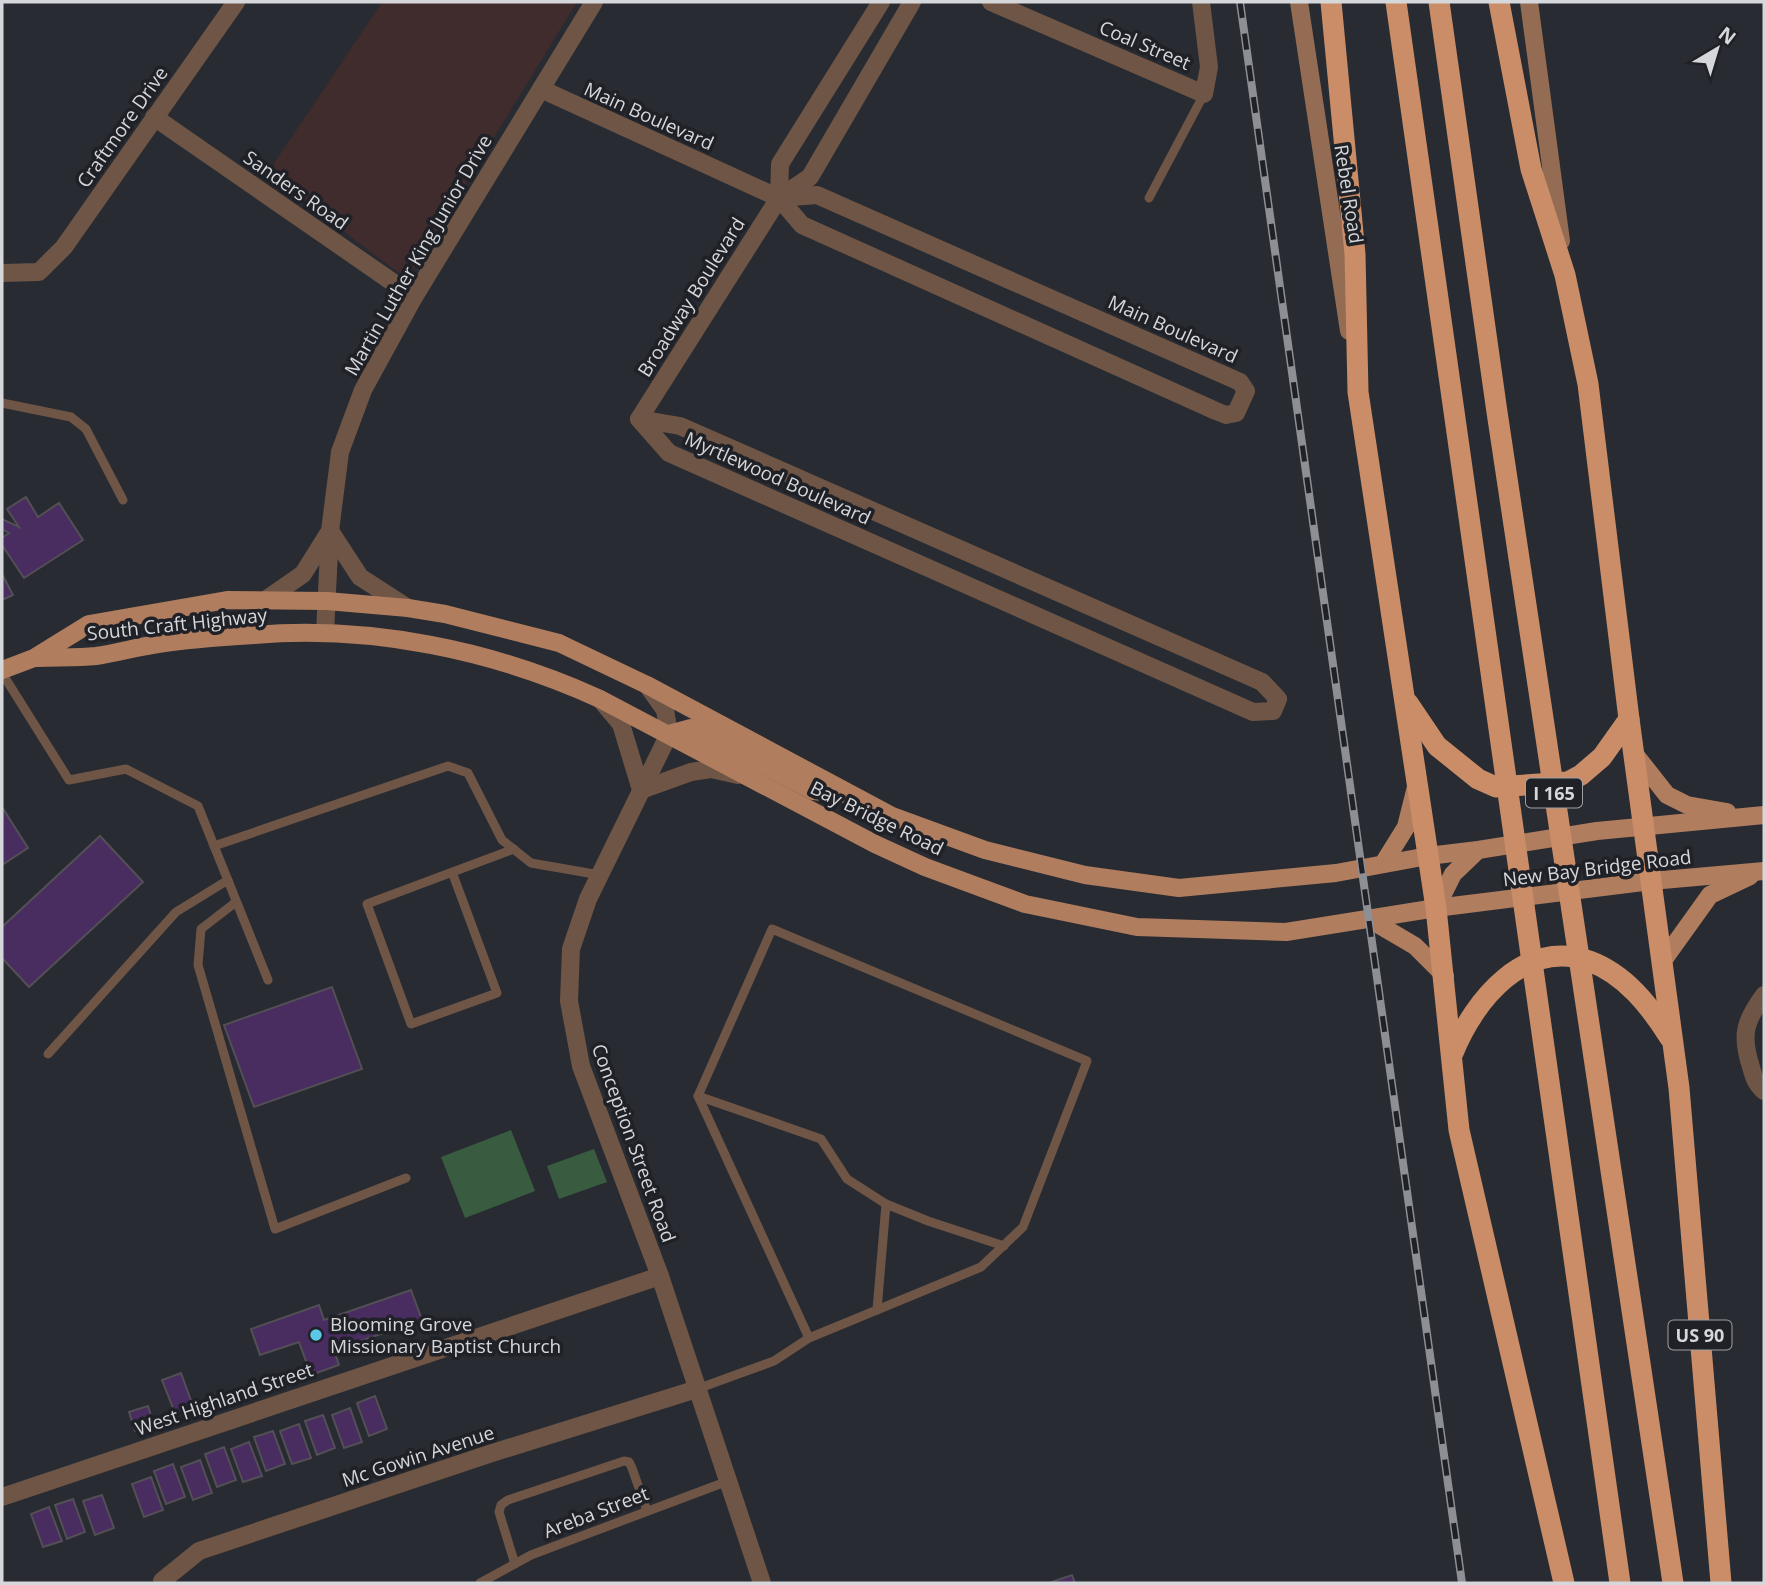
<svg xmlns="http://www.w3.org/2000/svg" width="1766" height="1585" font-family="'Open Sans',sans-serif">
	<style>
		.commercial { fill: #412c2d }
		.green { fill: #395c41 }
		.building { fill: #492d60; stroke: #524f55; stroke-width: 2 }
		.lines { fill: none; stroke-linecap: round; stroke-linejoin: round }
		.service { stroke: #6e5546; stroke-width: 9 }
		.minor { stroke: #6e5546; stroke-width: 18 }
		.tertiary { stroke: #6e5546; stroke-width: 18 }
		.secondary { stroke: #936c53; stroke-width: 18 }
		.primary { stroke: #b07d5e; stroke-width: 18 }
		.motorway { stroke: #ca8d67; stroke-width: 21 }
		.rail-casing { stroke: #8d8f94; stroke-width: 8 }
		.rail { stroke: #1f2127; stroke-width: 5; stroke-dasharray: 16; stroke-linecap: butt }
		.poi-dot { fill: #5ac8e6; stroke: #1f2127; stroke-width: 2.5 }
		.labels { text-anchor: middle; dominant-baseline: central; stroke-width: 7; stroke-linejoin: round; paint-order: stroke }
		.shield { fill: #1f2127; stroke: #9ea0a5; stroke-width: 2 }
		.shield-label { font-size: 18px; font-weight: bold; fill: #d5d7db }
		.street-label { font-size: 19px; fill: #d5d7db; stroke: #1f2127 }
		.poi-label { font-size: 19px; fill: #d5d7db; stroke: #1f2127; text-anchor: start }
	</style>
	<rect width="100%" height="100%" fill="#282b31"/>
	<!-- commercial -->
	<polygon class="commercial" points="382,2 577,2 407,279 267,174"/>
	<!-- green -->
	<g class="green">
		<polygon points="511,1130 535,1191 465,1218 441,1157"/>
		<polygon points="594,1149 607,1182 559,1199 547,1166"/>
	</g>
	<!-- building -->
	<g class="building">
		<polygon points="26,497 38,517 59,503 83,540 24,578 2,545 2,538 9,533 2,529 2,519 19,527 7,509"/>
		<polygon points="2,574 13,595 2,600"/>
		<polygon points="2,807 28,848 2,865"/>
		<polygon points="100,836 143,882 29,987 2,958 2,927"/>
		<polygon points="332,987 362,1069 254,1107 224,1025"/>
		<polygon points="411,1290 422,1320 334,1350 339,1365 311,1375 299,1342 260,1355 251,1329 319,1305 324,1320"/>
		<polygon points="181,1373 193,1406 175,1413 162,1380"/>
		<polygon points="375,1396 387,1429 369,1436 357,1403"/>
		<polygon points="148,1406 154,1425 135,1431 129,1412"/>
		<polygon points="350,1408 362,1442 344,1448 332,1415"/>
		<polygon points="323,1415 335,1448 317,1455 305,1421"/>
		<polygon points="299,1424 311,1458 292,1464 280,1431"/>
		<polygon points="273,1431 285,1464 266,1471 254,1437"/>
		<polygon points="249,1442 262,1476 243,1482 231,1449"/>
		<polygon points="224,1447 236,1480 217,1487 205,1454"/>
		<polygon points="200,1460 212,1493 193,1500 181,1467"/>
		<polygon points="173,1464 185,1497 166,1504 154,1471"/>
		<polygon points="151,1477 163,1510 144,1517 132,1484"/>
		<polygon points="102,1495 114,1528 95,1535 83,1501"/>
		<polygon points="73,1499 85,1532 67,1539 55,1505"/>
		<polygon points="49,1507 62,1541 43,1547 31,1514"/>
		<polygon points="1072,1575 1075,1583 1049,1583"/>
	</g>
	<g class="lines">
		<!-- service -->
		<g class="service">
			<polyline points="1149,198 1204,94"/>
			<polyline points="2,403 71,417 86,429 123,500"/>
			<polyline points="2,673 69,780 126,769 198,806 268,980"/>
			<polyline points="214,846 448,766 468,773 502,840 531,863 600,875"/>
			<polyline points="452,872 497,993 411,1024 367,904 514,849"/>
			<polyline points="236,902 201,929 198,965 275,1229 406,1178"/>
			<polyline points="48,1054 176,912 228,880"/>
			<polyline points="698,1096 821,1139 847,1179 886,1204 928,1221 1004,1246"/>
			<polyline points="877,1310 886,1204"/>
			<polyline points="697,1389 774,1361 809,1338 698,1096 772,929 1087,1061 1023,1227 981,1267 809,1338"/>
			<polyline points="515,1564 499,1512 501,1505 508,1500 624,1461 629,1462 632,1468 647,1511"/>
			<polyline points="480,1583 531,1555 728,1481"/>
		</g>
		<!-- minor -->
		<g class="minor">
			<polyline points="991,2 1204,94 1209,67 1201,2"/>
			<polyline points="541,89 779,198 802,225 1216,411 1226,415 1236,413 1246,391 1240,382 817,195 779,198"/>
			<polyline points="154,117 414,297"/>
			<polyline points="779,198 780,164 881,2"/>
			<polyline points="2,273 39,272 64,247 236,2"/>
			<polygon points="639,419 680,426 1262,682 1278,699 1273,711 1253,712 669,453"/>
			<polyline points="639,419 779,198 810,177 912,2"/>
			<path d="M1764 995C1744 1022 1741 1036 1751 1067 1754 1078 1756 1084 1764 1091"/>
			<polyline points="2,1497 660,1276"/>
			<polyline points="163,1583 162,1581 199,1551 489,1454 697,1389"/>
		</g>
		<!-- tertiary -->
		<g class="tertiary">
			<polyline points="330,531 360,577 408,608"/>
			<polyline points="267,599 303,574 328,534"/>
			<polyline points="325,633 330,531 340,452 363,390 414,297 594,2"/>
			<polyline points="647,685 665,710 669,734 588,899 571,949 569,1001 581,1066 660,1276 762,1583"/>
			<polyline points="600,699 621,724 641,790 691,772 711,769 738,775"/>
		</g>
		<!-- secondary -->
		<g class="secondary">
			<polyline points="1299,2 1349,331"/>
			<polyline points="1529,2 1561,241"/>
		</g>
		<!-- primary -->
		<g class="primary">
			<path d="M37 658C57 657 76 658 96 656 117 653 137 647 158 644 190 639 222 637 254 635 371 625 493 650 600 699L875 844 925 867 1025 904 1137 927 1286 932 1436 908 1651 881 1764 871"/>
			<polyline points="2,670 34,658 89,624 227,600 327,601 408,608 445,614 559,643 647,685 892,816 985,850 1085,875 1179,888 1336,873 1428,856 1478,850 1597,831 1764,815"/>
			<polyline points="669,734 691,728 813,791 842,794"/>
			<polyline points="1633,752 1667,795 1687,805 1727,812"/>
			<polyline points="1383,864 1406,827 1416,787"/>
			<polyline points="1436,908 1453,874 1478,850"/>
			<polyline points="1369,919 1415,946 1445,976"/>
			<polyline points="1662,962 1710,895 1750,876"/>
		</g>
		<!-- motorway -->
		<g class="motorway">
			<polyline points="1331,2 1355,254 1358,392 1436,908 1459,1130 1564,1583"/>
			<polyline points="1396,2 1620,1583"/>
			<polyline points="1439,2 1497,412 1673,1583"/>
			<polyline points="1499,2 1531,169 1565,275 1588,384 1629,719 1679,1088 1721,1583"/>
			<polyline points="1408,703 1437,746 1478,779 1496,787 1568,782 1581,775 1602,757 1629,719"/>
			<path d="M1453 1053C1474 1000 1525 938 1589 961 1625 974 1650 1006 1670 1038"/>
		</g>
		<!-- rail casing -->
		<g class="rail-casing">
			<polyline id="rail" points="1240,2 1462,1583"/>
		</g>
		<!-- rail -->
		<use href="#rail" class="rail"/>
	</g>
	<!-- markers -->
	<circle class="poi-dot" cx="316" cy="1335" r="7"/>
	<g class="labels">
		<!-- shield labels -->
		<g class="shield">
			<rect x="1526" y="778.5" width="56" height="29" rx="5"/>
			<rect x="1668.5" y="1320.5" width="63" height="29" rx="5"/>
		</g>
		<g class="shield-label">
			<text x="1554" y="793">I 165</text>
			<text x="1700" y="1335">US 90</text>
		</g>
		<!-- street labels -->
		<g class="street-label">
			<text transform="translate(1145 45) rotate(23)">Coal Street</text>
			<text transform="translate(649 116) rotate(24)">Main Boulevard</text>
			<text transform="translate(122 127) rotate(-55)">Craftmore Drive</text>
			<text transform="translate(296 190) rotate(35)">Sanders Road</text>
			<text transform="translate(1349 194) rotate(81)">Rebel Road</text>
			<text transform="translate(418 255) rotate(-60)">Martin Luther King Junior Drive</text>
			<text transform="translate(691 297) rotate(-58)">Broadway Boulevard</text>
			<text transform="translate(1173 329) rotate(24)">Main Boulevard</text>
			<text transform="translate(778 478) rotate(24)">Myrtlewood Boulevard</text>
			<text transform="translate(177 624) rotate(-6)">South Craft Highway</text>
			<text transform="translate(877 818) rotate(26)">Bay Bridge Road</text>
			<text transform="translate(1597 868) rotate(-7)">New Bay Bridge Road</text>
			<text transform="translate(634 1143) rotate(70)">Conception Street Road</text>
			<text transform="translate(224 1399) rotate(-19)">West Highland Street</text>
			<text transform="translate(418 1456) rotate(-18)">Mc Gowin Avenue</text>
			<text transform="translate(596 1512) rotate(-21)">Areba Street</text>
		</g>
		<!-- poi labels -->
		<g class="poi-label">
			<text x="330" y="1324">Blooming Grove<tspan x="330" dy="22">Missionary Baptist Church</tspan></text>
		</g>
	</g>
	<!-- border -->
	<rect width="1766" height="1585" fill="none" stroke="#d5d7db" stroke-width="7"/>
	<!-- north arrow -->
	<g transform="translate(1717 49) rotate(38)" stroke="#1f2127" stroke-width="5" paint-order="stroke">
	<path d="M0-5L12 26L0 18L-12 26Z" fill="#d5d7db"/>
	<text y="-10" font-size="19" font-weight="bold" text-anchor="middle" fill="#d5d7db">N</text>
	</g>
</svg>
